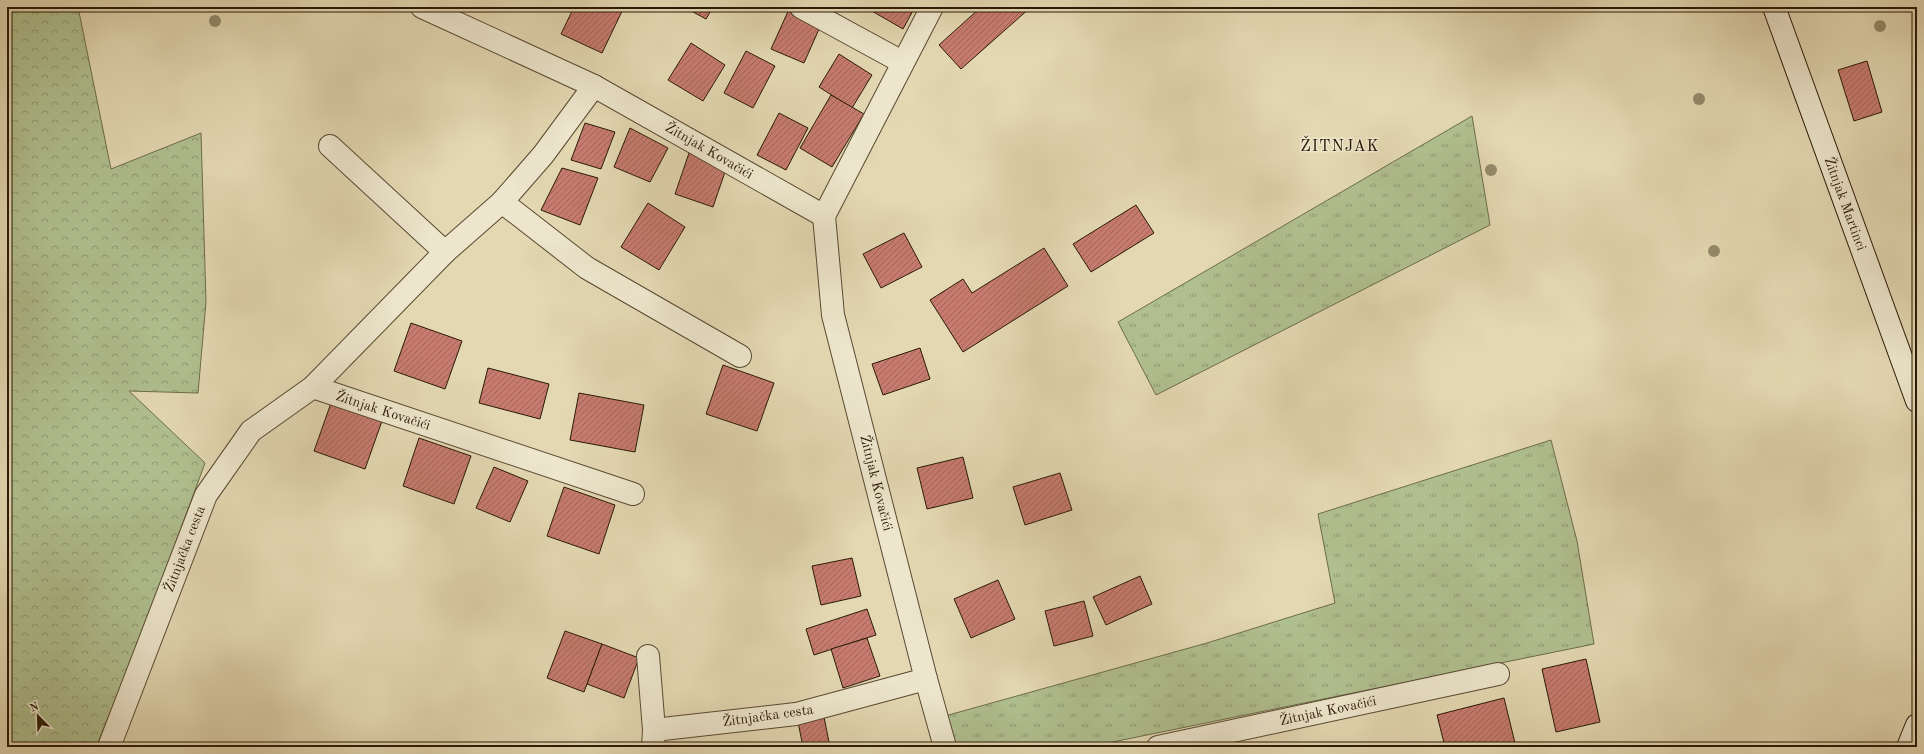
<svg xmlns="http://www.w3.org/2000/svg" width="1924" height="754" font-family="'Old Standard TT',serif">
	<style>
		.grass { fill: url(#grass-tufts); stroke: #6d6c4a }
		.forest { fill: url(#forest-crowns); stroke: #6d6c4a }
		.building { fill: url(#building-hatch); stroke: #2a1906 }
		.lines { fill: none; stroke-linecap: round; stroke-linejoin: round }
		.street-casing { stroke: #584931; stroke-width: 24 }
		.secondary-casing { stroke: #2a1906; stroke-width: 24 }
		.street { stroke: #ede6cd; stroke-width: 22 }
		.secondary { stroke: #ede6cd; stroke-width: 22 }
		.tree { fill: #938a6a }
		.labels { text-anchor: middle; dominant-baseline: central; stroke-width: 3; stroke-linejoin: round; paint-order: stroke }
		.street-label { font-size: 14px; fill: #2a1906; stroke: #ede6cd }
		.quarter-label { font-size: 16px; letter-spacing: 1px; fill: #2a1906; stroke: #ede6cd }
	</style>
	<defs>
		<pattern id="grass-tufts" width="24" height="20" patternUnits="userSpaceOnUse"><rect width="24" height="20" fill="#b0bf8f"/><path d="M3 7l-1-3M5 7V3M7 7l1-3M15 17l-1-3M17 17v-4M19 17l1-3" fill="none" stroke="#8f9a73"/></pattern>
		<pattern id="forest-crowns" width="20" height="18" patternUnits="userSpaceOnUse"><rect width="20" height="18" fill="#b0bf8f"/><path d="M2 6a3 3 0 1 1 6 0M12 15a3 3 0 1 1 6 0" fill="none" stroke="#8f9a73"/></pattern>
		<pattern id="building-hatch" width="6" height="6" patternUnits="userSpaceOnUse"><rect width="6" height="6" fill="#c67b6e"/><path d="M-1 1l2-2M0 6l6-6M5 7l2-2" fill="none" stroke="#a16458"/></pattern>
	</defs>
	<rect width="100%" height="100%" fill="#e3d8b2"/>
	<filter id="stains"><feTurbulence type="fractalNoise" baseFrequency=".005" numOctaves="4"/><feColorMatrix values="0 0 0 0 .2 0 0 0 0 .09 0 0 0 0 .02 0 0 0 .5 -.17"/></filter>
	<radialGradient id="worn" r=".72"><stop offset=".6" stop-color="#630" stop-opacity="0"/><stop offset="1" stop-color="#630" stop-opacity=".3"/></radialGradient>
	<!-- grass -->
	<g class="grass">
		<polygon points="1472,116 1490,225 1156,395 1118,322"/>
		<polygon points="1551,440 1577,541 1594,644 1088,747 954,747 945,716 1207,643 1335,603 1318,514"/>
	</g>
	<!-- forest -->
	<polygon class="forest" points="7,7 78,7 111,169 201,133 206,302 198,393 129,391 205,463 142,634 96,747 7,747"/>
	<!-- building -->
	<g class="building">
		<polygon points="574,7 624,7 602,53 561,34"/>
		<polygon points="684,7 713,7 706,19"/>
		<polygon points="790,7 823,20 804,63 771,49"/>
		<polygon points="865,7 915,7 903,29"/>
		<polygon points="981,7 1031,7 961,69 939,45"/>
		<polygon points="691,43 725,65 703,101 668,80"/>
		<polygon points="746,51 775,66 753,108 724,93"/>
		<polygon points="839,54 872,75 852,108 819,87"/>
		<polygon points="1867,61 1882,112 1854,121 1838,70"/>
		<polygon points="831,95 864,114 832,167 800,148"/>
		<polygon points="779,113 808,128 786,170 757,155"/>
		<polygon points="585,123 615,132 601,169 571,160"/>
		<polygon points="630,128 668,148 650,182 614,167"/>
		<polygon points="689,153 727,166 713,207 675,194"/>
		<polygon points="562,168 598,178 580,225 541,210"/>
		<polygon points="648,203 685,227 659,270 621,247"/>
		<polygon points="1136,205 1154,233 1091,272 1073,244"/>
		<polygon points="904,233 922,267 881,288 863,254"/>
		<polygon points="1044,248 1068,286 963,352 930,300 963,279 972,293"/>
		<polygon points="411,323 462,341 445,389 394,371"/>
		<polygon points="920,348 930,379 883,395 872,364"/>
		<polygon points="723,365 774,383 757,431 706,414"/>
		<polygon points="488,368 549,384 540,419 479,403"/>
		<polygon points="579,393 644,405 635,452 570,440"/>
		<polygon points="331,403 382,421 365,469 314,451"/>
		<polygon points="419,438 471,456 454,504 403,486"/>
		<polygon points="963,457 973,498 927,509 917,468"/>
		<polygon points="494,467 528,481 510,522 476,508"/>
		<polygon points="1060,473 1072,510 1025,525 1013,487"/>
		<polygon points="564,487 615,505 599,554 547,536"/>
		<polygon points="852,558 861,596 821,605 812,566"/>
		<polygon points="1140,576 1152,604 1106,625 1093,597"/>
		<polygon points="998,580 1015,619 971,638 954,599"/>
		<polygon points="1084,601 1093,636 1054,646 1045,611"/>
		<polygon points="867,609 876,635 814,655 806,629"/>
		<polygon points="565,631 602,644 584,692 547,678"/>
		<polygon points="867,638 880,676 843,688 831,649"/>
		<polygon points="602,644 639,658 624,698 587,684"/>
		<polygon points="1586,659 1600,722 1556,732 1542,669"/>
		<polygon points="1504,698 1516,747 1445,747 1437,715"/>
		<polygon points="824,717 830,747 803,747 798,722"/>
	</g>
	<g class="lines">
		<!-- street casing -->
		<g class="street-casing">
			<g id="street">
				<polyline points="422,7 594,86 824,216"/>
				<polyline points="801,7 902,62"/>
				<polyline points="932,7 824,216 833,315 926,679 945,747"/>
				<polyline points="330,146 445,252"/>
				<polyline points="502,202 587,268 740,356"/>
				<polyline points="313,387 633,494"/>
				<polyline points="648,656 654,730 653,747"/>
				<polyline points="654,730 796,714 926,679"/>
				<polyline points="109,747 206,495 251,431 313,387 445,252 502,202 543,155 594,86"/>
				<polyline points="1158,747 1498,674"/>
			</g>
		</g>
		<!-- secondary casing -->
		<g class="secondary-casing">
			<g id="secondary">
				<polyline points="1774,7 1917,401"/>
				<polyline points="1908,747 1917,725"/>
			</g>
		</g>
		<!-- street -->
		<use href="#street" class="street"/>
		<!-- secondary -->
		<use href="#secondary" class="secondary"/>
	</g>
	<!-- trees -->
	<g class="tree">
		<circle cx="215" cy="21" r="6"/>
		<circle cx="1880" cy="26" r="6"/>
		<circle cx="1699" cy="99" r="6"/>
		<circle cx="1491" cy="170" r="6"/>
		<circle cx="1714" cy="251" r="6"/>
	</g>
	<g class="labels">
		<!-- street labels -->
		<g class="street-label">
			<text transform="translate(709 151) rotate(30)">Žitnjak Kovačići</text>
			<text transform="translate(1845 204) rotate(70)">Žitnjak Martinci</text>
			<text transform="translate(383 411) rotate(18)">Žitnjak Kovačići</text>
			<text transform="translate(876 483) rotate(76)">Žitnjak Kovačići</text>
			<text transform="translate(185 549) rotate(-69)">Žitnjačka cesta</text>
			<text transform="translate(1328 711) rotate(-12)">Žitnjak Kovačići</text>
			<text transform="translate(768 716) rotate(-8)">Žitnjačka cesta</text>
		</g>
		<!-- quarter labels -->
		<g class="quarter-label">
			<text x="1340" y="147">ŽITNJAK</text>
		</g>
	</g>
	<!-- margin -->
	<rect width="1924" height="754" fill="none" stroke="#e3d8b2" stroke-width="24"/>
	<rect x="8" y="8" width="1908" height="738" fill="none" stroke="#2a1906" stroke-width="2"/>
	<rect x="12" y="12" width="1900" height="730" fill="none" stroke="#2a1906"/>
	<!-- north arrow -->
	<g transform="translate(38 716) rotate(337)" stroke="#ede6cd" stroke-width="3" paint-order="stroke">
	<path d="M0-3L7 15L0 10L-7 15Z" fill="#2a1906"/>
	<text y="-6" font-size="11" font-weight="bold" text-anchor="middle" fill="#2a1906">N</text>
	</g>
	<rect width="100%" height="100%" filter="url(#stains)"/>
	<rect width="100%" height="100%" fill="url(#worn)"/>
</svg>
